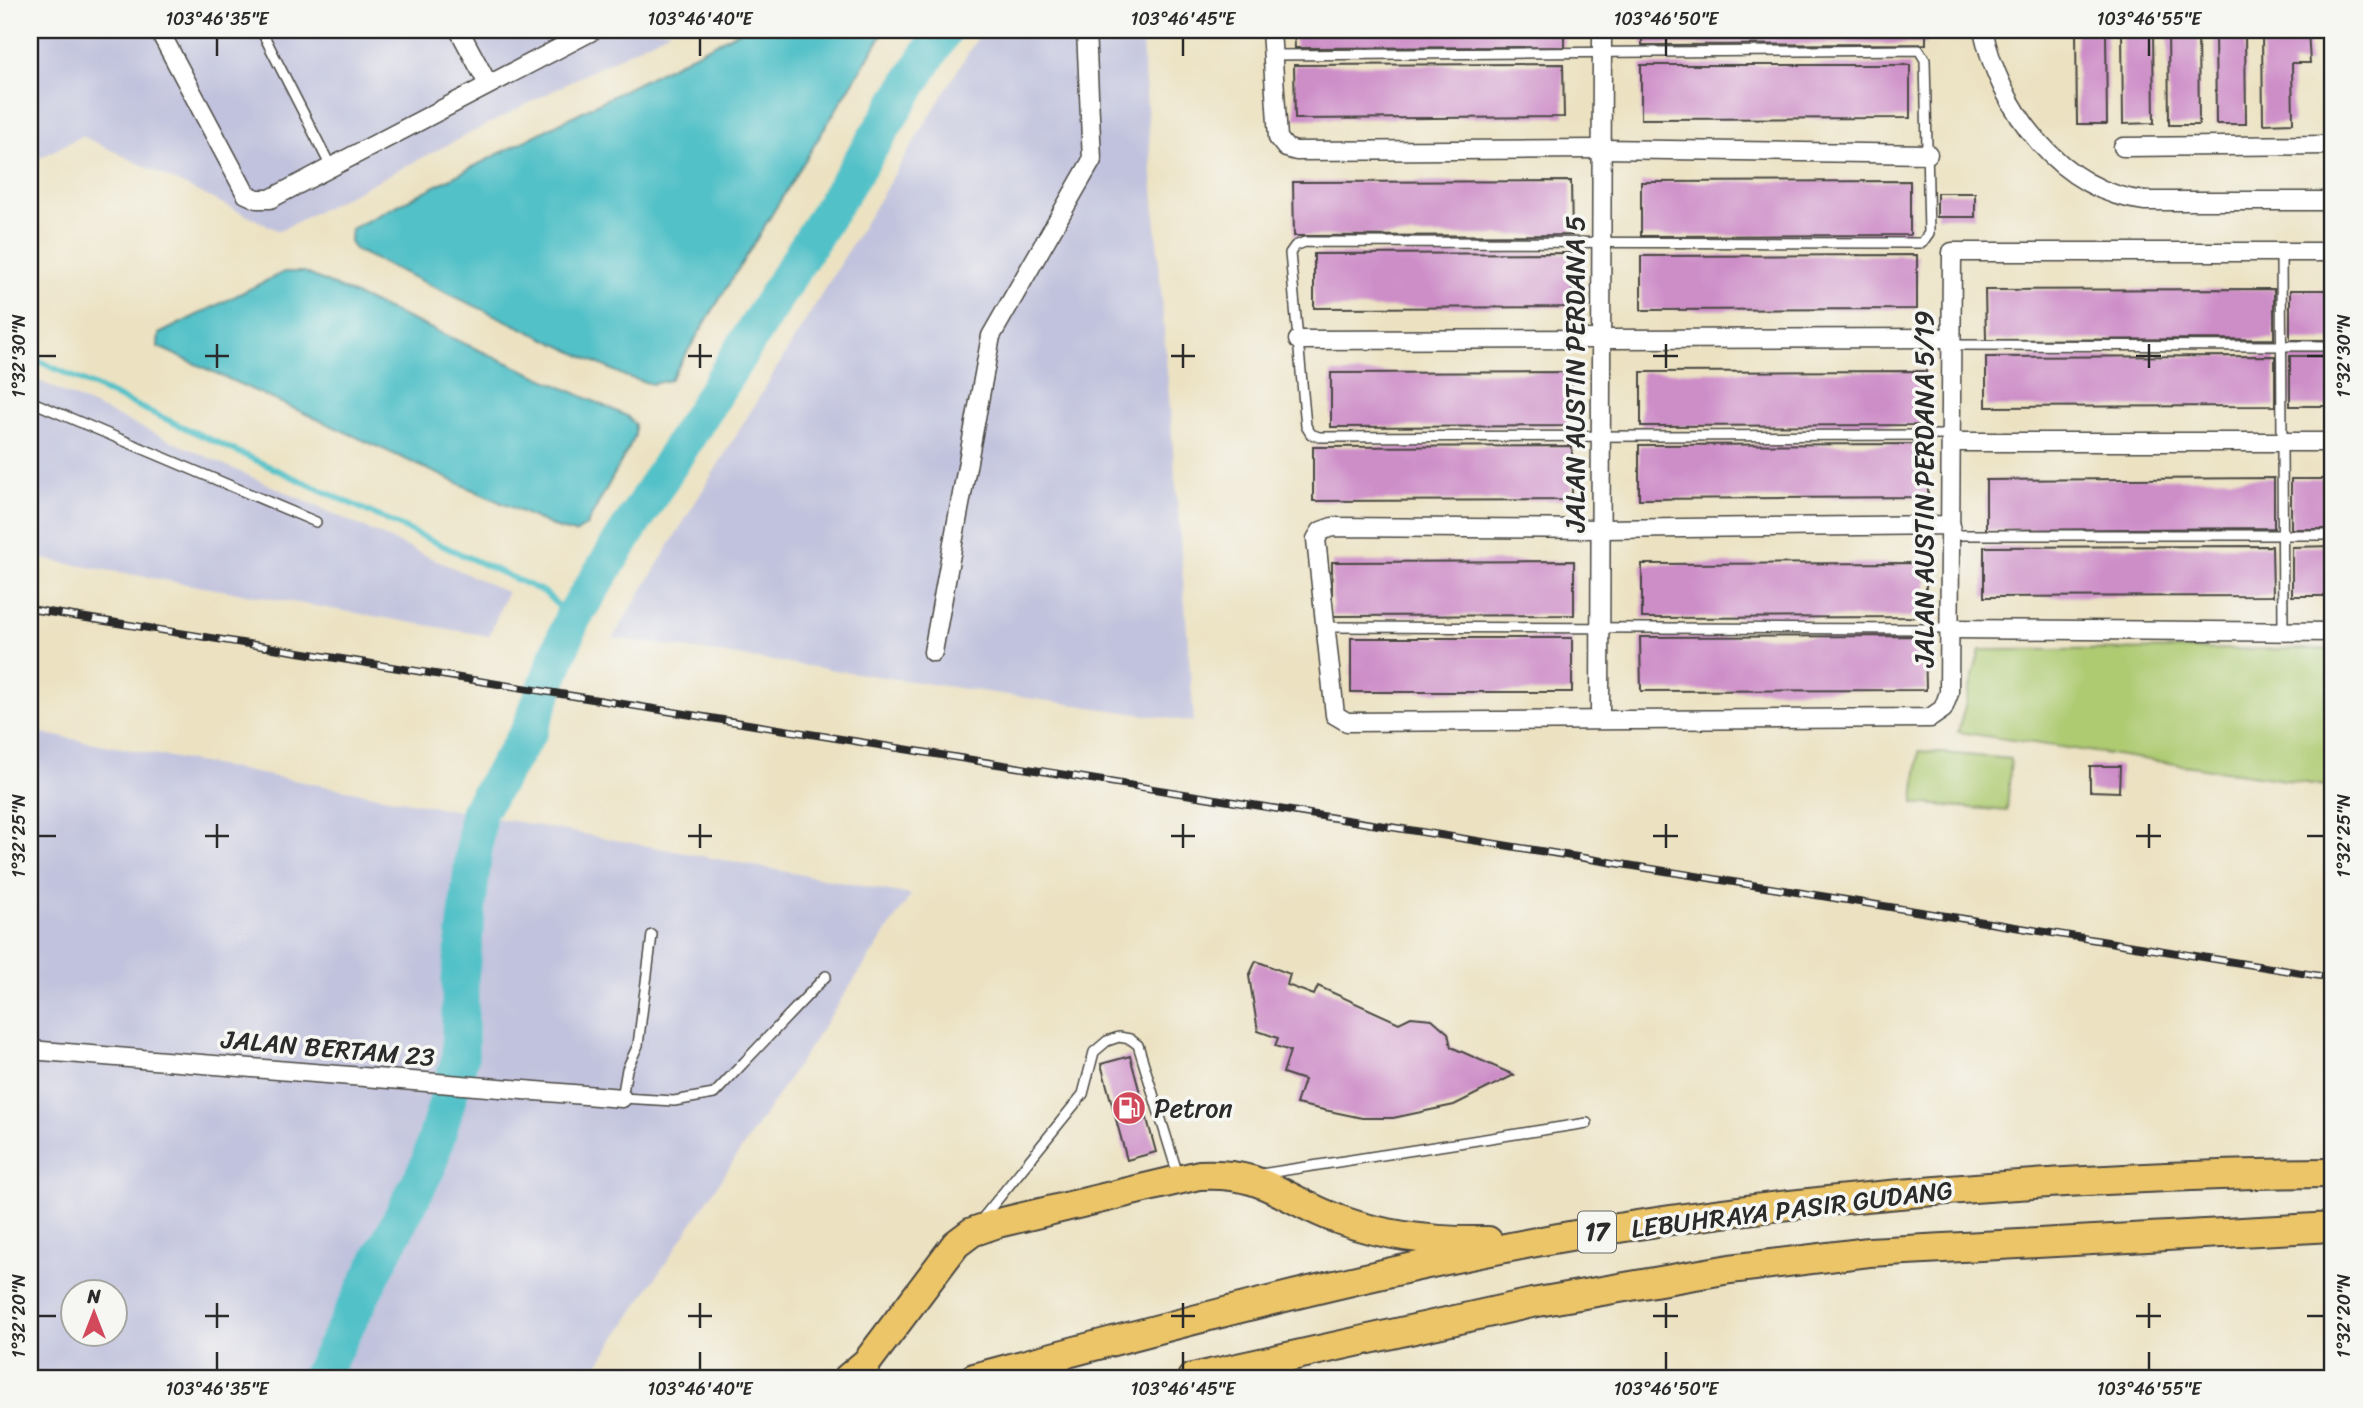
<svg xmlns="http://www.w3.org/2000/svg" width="2363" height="1408" font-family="Sriracha,sans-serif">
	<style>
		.industrial { fill: #c1c2dd; fill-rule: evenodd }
		.green { fill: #aecb72; stroke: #6c7b4e; stroke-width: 2 }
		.water { fill: #53c1c8; stroke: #3f767a; stroke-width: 2 }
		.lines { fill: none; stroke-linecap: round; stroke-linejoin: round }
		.stream { stroke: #53c1c8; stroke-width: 6 }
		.river { stroke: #53c1c8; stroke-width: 37 }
		.building { fill: #cd8dc7 }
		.service-casing { stroke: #484642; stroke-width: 12 }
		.minor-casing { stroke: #484642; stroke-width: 21 }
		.trunk-casing { stroke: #484642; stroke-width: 32 }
		.service { stroke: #fff; stroke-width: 9 }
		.minor { stroke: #fff; stroke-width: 18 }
		.trunk { stroke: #edc569; stroke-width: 28 }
		.rail-casing { stroke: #2b2b2b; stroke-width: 8 }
		.rail { stroke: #f6f6f2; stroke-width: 5; stroke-dasharray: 16; stroke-linecap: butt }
		.ticks { fill: none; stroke: #2b2b2b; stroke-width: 2.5 }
		.labels { text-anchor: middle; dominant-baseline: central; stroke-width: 7; stroke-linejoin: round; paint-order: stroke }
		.shield { fill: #f6f6f2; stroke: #686867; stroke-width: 2 }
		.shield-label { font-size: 24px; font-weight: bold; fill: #2b2b2b }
		.street-label { font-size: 26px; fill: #2b2b2b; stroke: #f6f6f2 }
		.poi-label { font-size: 26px; fill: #2b2b2b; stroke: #f6f6f2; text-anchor: start }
		.neatline { fill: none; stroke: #2b2b2b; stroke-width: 2.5 }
		.ticks-label { font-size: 18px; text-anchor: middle; fill: #2b2b2b }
	</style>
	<rect width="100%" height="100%" fill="#f6f6f2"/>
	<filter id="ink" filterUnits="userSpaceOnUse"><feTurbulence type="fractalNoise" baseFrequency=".0143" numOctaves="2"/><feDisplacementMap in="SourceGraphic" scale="14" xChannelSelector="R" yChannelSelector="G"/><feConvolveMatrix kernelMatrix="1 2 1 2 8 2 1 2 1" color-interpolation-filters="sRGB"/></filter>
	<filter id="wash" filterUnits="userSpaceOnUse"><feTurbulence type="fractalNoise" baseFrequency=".00686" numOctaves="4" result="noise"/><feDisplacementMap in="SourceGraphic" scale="28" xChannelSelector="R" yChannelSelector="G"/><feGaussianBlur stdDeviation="1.57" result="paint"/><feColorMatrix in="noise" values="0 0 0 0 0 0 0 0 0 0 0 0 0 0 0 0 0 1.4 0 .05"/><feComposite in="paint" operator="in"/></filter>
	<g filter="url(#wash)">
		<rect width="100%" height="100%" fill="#ece2c2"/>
		<!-- industrial -->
		<g class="industrial">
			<polygon points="30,30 672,30 279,231 82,136 30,163"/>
			<polygon points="982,30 1141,30 1194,722 613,638"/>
			<polygon points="30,377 507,592 489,636 30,557"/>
			<path d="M30 731 911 895 599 1363 540 1378H30ZM74 1292H116V1334H74Z"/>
		</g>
		<!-- green -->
		<g class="green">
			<polygon points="2333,649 2333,787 1958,732 1980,650"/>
			<polygon points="1919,751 2011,759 2007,811 1914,803"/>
		</g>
		<!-- water -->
		<g class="water">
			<polygon points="742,30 885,30 670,380 652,384 627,377 355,250 350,241 351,229"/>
			<polygon points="284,272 304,272 627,416 635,425 635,436 586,526 575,533 559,529 158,347 159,334"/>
		</g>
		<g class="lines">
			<!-- stream -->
			<polyline class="stream" points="30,357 544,592 572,619"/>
			<!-- river -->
			<polyline class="river" points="319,1378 428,1166 460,1058 460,979 478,812 529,731 572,619 944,30"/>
		</g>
		<g id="blocks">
			<!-- building -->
			<g class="building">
				<polygon points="1294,30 1564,30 1564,47 1295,48"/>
				<polygon points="1642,30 1926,30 1926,44 1642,45"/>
				<polygon points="2076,30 2106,30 2107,124 2077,124"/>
				<polygon points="2122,30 2153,30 2154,123 2123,124"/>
				<polygon points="2168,30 2198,30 2199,125 2169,125"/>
				<polygon points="2215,30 2245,30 2246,124 2216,124"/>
				<polygon points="2262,30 2308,30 2310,63 2292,63 2293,123 2263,124"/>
				<polygon points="1563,64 1564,117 1295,119 1294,65"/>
				<polygon points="1641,65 1910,65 1910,118 1641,119"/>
				<polygon points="1571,181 1572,235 1294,236 1293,182"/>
				<polygon points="1910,181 1910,235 1641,236 1641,182"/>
				<rect x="1937" y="193" width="38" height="24"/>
				<polygon points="1572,253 1573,307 1314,308 1314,254"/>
				<polygon points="1917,255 1917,309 1641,310 1641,256"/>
				<polygon points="2274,289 2274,339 1986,340 1985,290"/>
				<rect x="2290" y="290" width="43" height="50"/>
				<polygon points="2275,356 2275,406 1986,407 1986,357"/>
				<rect x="2290" y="356" width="43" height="50"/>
				<polygon points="1926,371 1926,425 1641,426 1641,372"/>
				<polygon points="1572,372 1572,426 1331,427 1331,373"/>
				<polygon points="1928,444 1928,497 1639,499 1639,445"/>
				<polygon points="1572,446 1572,500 1313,501 1313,447"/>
				<polygon points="2274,478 2274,528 1986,530 1986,480"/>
				<rect x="2291" y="479" width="42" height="50"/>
				<polygon points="2272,546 2273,596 1984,597 1984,547"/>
				<polygon points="2333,546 2333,596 2292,596 2292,547"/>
				<polygon points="1574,561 1574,615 1332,616 1332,562"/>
				<polygon points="1926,563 1926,617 1642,618 1642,564"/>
				<polygon points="1925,636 1926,690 1641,691 1640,637"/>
				<rect x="1351" y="638" width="221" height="54"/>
				<polygon points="2090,766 2120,766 2119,792 2090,791"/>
				<polygon points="1256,961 1290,974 1287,985 1314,995 1318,986 1399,1023 1411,1017 1432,1019 1448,1033 1451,1047 1514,1075 1454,1105 1393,1118 1362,1118 1296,1104 1304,1080 1283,1073 1290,1051 1275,1046 1278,1038 1258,1031 1249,976"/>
				<polygon points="1130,1056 1156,1152 1127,1160 1101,1064"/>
			</g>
		</g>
	</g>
	<g filter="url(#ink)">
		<use href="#blocks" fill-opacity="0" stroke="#484642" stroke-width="2"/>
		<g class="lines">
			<!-- service casing -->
			<g class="service-casing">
				<g id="service">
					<polyline points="261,30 330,165"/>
					<polyline points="1273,55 1919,50 1925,60 1929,233 1922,243 1305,242 1295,246 1290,253 1306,426 1311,434 1319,437 1951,435"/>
					<polyline points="2281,252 2283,632"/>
					<polyline points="1951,345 2333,346"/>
					<polyline points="30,401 316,522"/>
					<polyline points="1951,535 2333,535"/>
					<polyline points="1324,627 1951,629"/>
					<polyline points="652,935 638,1045 627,1069 622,1098 674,1101 714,1094 826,976"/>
					<polyline points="1261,1174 1587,1123"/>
					<polyline points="981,1220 1083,1094 1094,1052 1107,1041 1119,1037 1130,1039 1138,1045 1179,1178"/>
				</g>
			</g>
			<!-- minor casing -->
			<g class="minor-casing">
				<g id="minor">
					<polyline points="159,30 246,194 257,199 270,199 594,30"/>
					<polyline points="459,30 488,84"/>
					<polyline points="1271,30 1278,138 1286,148 1296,151 1601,149 1928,154"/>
					<path d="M1983 30C2000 109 2059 191 2145 201H2333"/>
					<polyline points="2123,147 2333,145"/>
					<polyline points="1298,340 1951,338"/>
					<polyline points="1951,442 2333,442"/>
					<polyline points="1951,525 1601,529 1332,527 1321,531 1316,539 1335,715 1347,722 1930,718 1943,709 1949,693 1952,252 2333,252"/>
					<polyline points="1951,629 2333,632"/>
					<polyline points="933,652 991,336 1092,160 1086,30"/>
					<polyline points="1600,718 1602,30"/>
					<polyline points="30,1050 622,1098"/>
				</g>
			</g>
			<!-- trunk casing -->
			<g class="trunk-casing">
				<g id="trunk">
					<path d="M848 1378 867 1362 956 1244 972 1232 998 1223 1199 1175C1266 1171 1283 1200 1340 1220 1387 1237 1438 1242 1488 1241"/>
					<path d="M974 1378C1161 1328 1356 1275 1547 1240 1713 1210 1881 1193 2049 1183 2144 1178 2238 1173 2333 1173"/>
					<polyline points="1192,1378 1532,1303 1730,1269 1869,1252 2333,1227"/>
				</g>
			</g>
			<!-- service -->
			<use href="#service" class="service"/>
			<!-- minor -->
			<use href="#minor" class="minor"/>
			<!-- trunk -->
			<use href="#trunk" class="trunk"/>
			<!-- rail casing -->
			<g class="rail-casing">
				<polyline id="rail" points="30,609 2333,978"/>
			</g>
			<!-- rail -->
			<use href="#rail" class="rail"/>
		</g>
	</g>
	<!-- ticks -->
	<path class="ticks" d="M217 38V56M700 38V56M1183 38V56M1666 38V56M2149 38V56M217 344V368M700 344V368M1183 344V368M1666 344V368M2149 344V368M38 356H56M205 356H229M688 356H712M1171 356H1195M1653 356H1678M2136 356H2161M2307 356H2324M217 824V848M700 824V848M1183 824V848M1666 824V848M2149 824V848M38 836H56M205 836H229M688 836H712M1171 836H1195M1653 836H1678M2136 836H2161M2307 836H2324M217 1303V1328M700 1303V1328M1183 1303V1328M1666 1303V1328M2149 1303V1328M38 1316H56M205 1316H229M688 1316H712M1171 1316H1195M1653 1316H1678M2136 1316H2161M2307 1316H2324M217 1352V1370M700 1352V1370M1183 1352V1370M1666 1352V1370M2149 1352V1370"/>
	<!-- icons -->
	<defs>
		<g id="fuel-disc" transform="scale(1.75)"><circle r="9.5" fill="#d1495b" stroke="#f6f6f2"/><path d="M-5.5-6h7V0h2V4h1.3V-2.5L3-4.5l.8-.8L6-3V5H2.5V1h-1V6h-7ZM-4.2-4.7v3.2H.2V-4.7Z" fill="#fff"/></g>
	</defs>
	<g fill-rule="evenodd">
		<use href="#fuel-disc" x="1129" y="1108"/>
	</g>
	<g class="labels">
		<!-- shield labels -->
		<rect class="shield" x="1578" y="1211.5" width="38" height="41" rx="5"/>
		<g class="shield-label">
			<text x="1597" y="1232">17</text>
		</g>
		<!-- street labels -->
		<g class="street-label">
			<text transform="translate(1575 374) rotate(-90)">JALAN AUSTIN PERDANA 5</text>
			<text transform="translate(1924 489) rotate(-90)">JALAN AUSTIN PERDANA 5/19</text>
			<text transform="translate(328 1048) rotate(5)">JALAN BERTAM 23</text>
			<text transform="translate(1792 1209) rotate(-7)">LEBUHRAYA PASIR GUDANG</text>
		</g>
		<!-- poi labels -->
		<g class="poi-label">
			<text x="1154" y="1108">Petron</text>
		</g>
	</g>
	<!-- margin -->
	<rect width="2363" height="1408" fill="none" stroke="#f6f6f2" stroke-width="77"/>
	<!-- north arrow -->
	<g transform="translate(94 1313)"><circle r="33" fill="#f6f6f2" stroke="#a5a5a2" stroke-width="2"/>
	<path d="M0-5L12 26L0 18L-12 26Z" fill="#d1495b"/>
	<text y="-10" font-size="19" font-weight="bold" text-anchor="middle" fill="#2b2b2b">N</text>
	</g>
	<rect x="38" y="38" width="2286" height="1332" class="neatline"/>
	<g class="ticks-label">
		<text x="217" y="25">103°46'35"E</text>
		<text x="700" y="25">103°46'40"E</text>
		<text x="1183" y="25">103°46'45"E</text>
		<text x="1666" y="25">103°46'50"E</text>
		<text x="2149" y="25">103°46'55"E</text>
		<text transform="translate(19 356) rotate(-90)" y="6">1°32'30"N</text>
		<text transform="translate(2344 356) rotate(-90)" y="6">1°32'30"N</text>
		<text transform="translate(19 836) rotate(-90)" y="6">1°32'25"N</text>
		<text transform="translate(2344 836) rotate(-90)" y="6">1°32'25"N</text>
		<text transform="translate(19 1316) rotate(-90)" y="6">1°32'20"N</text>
		<text transform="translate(2344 1316) rotate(-90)" y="6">1°32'20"N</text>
		<text x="217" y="1395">103°46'35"E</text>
		<text x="700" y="1395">103°46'40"E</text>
		<text x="1183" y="1395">103°46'45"E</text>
		<text x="1666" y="1395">103°46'50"E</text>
		<text x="2149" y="1395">103°46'55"E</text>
	</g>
</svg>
